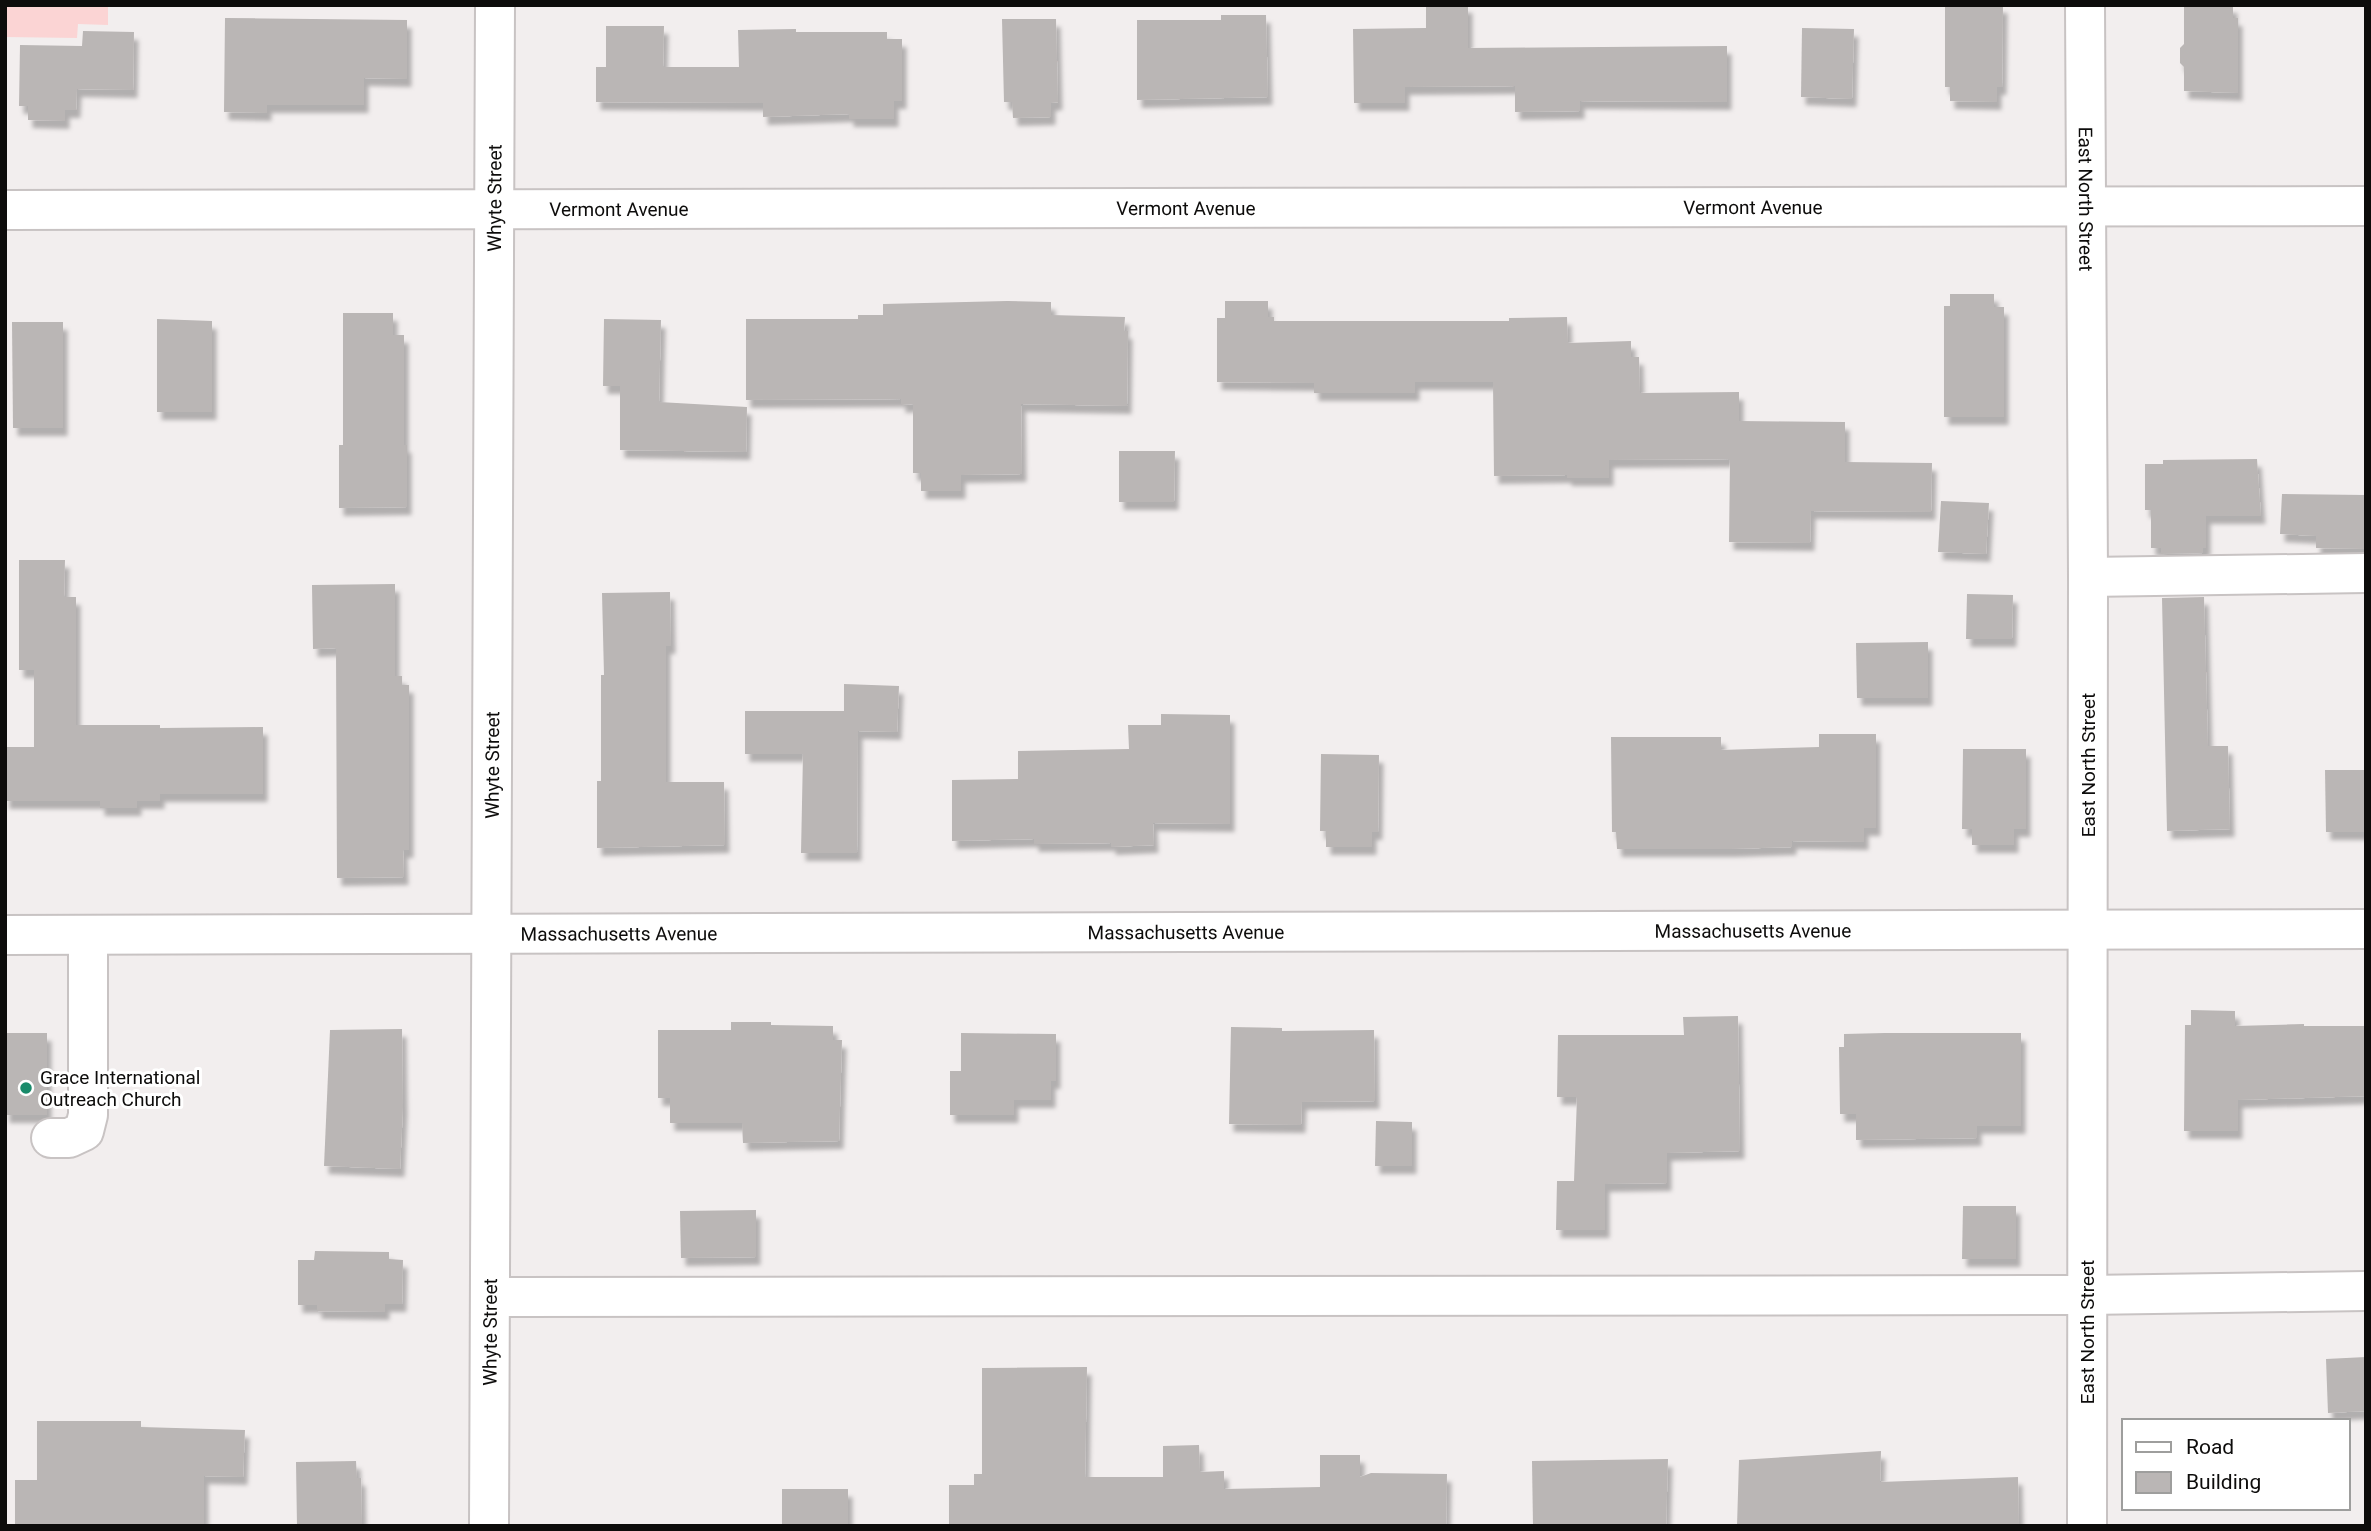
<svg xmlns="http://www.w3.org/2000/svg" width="2371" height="1531" font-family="Roboto,sans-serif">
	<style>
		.green { fill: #fbd4d4 }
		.building { fill: #bab6b5; filter: url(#shadow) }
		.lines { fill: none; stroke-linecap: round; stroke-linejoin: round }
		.minor-casing { stroke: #c8c3c3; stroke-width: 42 }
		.minor { stroke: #fff; stroke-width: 38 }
		.poi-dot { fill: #198a6a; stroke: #fff; stroke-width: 2.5 }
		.labels { text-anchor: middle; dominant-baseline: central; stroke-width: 6; stroke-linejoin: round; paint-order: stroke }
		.street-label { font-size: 19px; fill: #0d0c0b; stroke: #fff }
		.poi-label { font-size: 19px; fill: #0d0c0b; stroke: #fff; text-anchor: start }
	</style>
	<defs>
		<filter id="shadow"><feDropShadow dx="4.5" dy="8" stdDeviation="2" flood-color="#0004"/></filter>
	</defs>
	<rect width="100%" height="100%" fill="#f2eeee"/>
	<!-- green -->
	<polygon class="green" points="5,5 108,5 108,25 78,24 77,38 5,37"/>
	<!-- building -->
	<g class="building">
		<polygon points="1426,5 1468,5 1468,48 1727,46 1727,102 1580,101 1580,111 1515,112 1515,86 1405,87 1405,103 1354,103 1353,29 1426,28"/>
		<polygon points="1945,5 2003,5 2002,87 1997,87 1997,102 1950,101 1950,87 1945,87"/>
		<polygon points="2184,5 2233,5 2233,18 2238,18 2238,93 2184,91 2184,67 2180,63 2180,48 2184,44"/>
		<polygon points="1221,15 1266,15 1268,97 1137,100 1137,20 1221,20"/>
		<polygon points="225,18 407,20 407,79 364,78 364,105 267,105 267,113 224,112"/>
		<polygon points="1002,19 1056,19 1058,102 1051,103 1051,117 1013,118 1012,102 1004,102"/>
		<polygon points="606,26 664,26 663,67 739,67 738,30 796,29 796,32 887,32 887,39 902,39 902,101 894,101 894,119 849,119 849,114 763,117 763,103 596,102 596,67 606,67"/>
		<polygon points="1802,28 1854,29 1852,99 1801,97"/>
		<polygon points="83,31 134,32 133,90 77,89 76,110 65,110 65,121 28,120 28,106 19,106 20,45 82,46"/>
		<polygon points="1950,294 1994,294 1994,307 2004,307 2004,417 1944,417 1944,306 1950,306"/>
		<polygon points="1007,301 1051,302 1051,315 1125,317 1124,331 1128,331 1127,406 1021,404 1022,474 961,475 961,491 921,491 921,473 913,473 913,404 901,405 901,399 746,400 746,319 858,319 858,315 883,315 883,304"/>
		<polygon points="1225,301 1268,301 1268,317 1274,317 1274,321 1509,321 1509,318 1567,317 1568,343 1631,341 1631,357 1639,357 1640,393 1739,392 1739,421 1845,422 1845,462 1932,463 1931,512 1811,511 1810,543 1729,542 1730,459 1609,460 1609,478 1567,478 1567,475 1494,476 1493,382 1415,382 1415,393 1314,393 1314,383 1217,382 1217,318 1225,318"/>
		<polygon points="343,313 393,313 393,335 404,335 404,445 407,445 407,507 339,508 339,445 343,445"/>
		<polygon points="157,319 212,321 212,412 157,412"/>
		<polygon points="604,319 661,320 659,402 747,407 746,452 620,450 620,386 603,386"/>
		<polygon points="12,322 63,322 63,428 13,428"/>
		<polygon points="1119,451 1175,451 1174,502 1119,502"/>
		<polygon points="2257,459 2261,516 2206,516 2206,548 2203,548 2203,553 2161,554 2161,548 2151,548 2151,510 2145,510 2145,464 2163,464 2163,460"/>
		<polygon points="2282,494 2366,495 2366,549 2316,548 2316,536 2280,534"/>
		<polygon points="1941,501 1989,503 1986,554 1938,552"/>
		<polygon points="19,560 65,560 64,597 76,597 76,725 160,725 160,728 263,727 263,794 160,794 160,801 137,801 137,808 100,808 100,801 5,801 5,747 34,747 34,670 19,670"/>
		<polygon points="395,584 395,676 402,676 402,685 409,685 409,850 403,850 404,877 337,878 336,648 313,649 312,585"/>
		<polygon points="670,592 671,646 666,646 666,782 724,782 725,845 597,848 597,781 601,781 601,675 604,675 602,593"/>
		<polygon points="1967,594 2013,595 2012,639 1966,639"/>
		<polygon points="2204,597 2208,746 2228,746 2230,829 2167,831 2162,598"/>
		<polygon points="1928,642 1928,698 1857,698 1856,643"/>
		<polygon points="844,684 899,686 897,732 858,731 857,853 801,853 803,754 745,754 745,711 844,711"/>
		<polygon points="1161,714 1230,715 1230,824 1153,823 1154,845 1111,847 1111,843 1034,844 1034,839 952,841 952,780 1018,779 1018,751 1129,749 1128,725 1161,725"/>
		<polygon points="1819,734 1876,734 1876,828 1864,828 1864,842 1792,841 1792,847 1731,849 1617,849 1616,832 1612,832 1611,737 1721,737 1721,750 1819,747"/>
		<polygon points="1963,749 2026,749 2026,829 2014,829 2014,845 1972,845 1972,829 1962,829"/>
		<polygon points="1321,754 1379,755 1378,832 1372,832 1372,847 1326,847 1326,831 1320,831"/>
		<polygon points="2325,770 2366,770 2366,832 2326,832"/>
		<polygon points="2191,1010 2235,1011 2235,1026 2304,1024 2304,1026 2366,1026 2366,1096 2238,1100 2238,1131 2184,1131 2185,1025 2191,1025"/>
		<polygon points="1738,1016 1740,1151 1667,1153 1667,1183 1605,1184 1605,1230 1556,1230 1557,1181 1574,1181 1577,1097 1557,1097 1558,1035 1684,1035 1683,1017"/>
		<polygon points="731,1022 771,1022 771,1025 833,1026 833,1040 842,1040 839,1141 743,1143 742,1123 670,1123 670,1098 658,1098 658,1030 731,1030"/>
		<polygon points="1231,1027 1282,1028 1282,1031 1374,1030 1375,1101 1302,1102 1301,1125 1229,1124"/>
		<polygon points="402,1029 403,1107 400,1169 324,1166 330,1030"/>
		<rect x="5" y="1033" width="42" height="82"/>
		<polygon points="961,1033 1056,1034 1056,1081 1051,1081 1051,1100 1014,1100 1014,1115 950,1115 950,1071 961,1071"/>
		<polygon points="1885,1033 2021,1033 2021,1126 1977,1126 1977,1138 1856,1140 1856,1114 1840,1114 1839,1047 1844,1047 1844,1034"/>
		<polygon points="1376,1121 1412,1122 1412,1166 1375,1166"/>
		<polygon points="1963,1206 2016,1206 2016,1259 1962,1259"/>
		<polygon points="756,1210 756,1257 681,1258 680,1211"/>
		<polygon points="315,1251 389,1252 389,1259 403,1260 402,1304 385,1304 385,1312 317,1311 317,1305 298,1305 298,1260 314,1260"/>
		<polygon points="2366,1357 2366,1411 2328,1413 2326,1359"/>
		<polygon points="1087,1367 1085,1477 1163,1477 1163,1446 1199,1445 1200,1472 1224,1471 1224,1489 1320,1487 1320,1455 1360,1455 1360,1477 1371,1473 1447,1474 1446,1526 949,1526 949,1485 974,1485 974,1474 982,1474 982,1368"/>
		<polygon points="37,1421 141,1421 141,1427 245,1430 243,1477 204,1476 204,1526 15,1526 15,1480 37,1480"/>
		<polygon points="1881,1451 1880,1482 2018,1477 2019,1526 1737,1526 1739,1460"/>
		<polygon points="1668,1459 1666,1526 1533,1526 1532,1461"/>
		<polygon points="356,1461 357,1478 361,1478 362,1526 297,1526 296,1462"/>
		<rect x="782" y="1489" width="66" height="37"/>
	</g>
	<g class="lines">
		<!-- minor casing -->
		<g class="minor-casing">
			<g id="minor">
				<path id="s1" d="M2085 5 2088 577 2087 1526"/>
				<path id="s2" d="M5 210 2366 206"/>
				<polyline points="2088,577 2366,573"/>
				<path id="s3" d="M5 935 2366 929"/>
				<polyline points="51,1138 69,1138 84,1131 88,1115 88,935"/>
				<polyline points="490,1297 2087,1295 2366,1291"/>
				<path id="s4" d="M489 1526 495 5"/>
			</g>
		</g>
		<!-- minor -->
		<use href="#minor" class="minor"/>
	</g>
	<!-- markers -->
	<circle class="poi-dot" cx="26" cy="1088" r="7"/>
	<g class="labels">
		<!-- street labels -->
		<g class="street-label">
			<text stroke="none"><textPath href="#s4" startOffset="1328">Whyte Street</textPath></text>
			<text stroke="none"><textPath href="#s1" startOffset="194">East North Street</textPath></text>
			<text stroke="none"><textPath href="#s2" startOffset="1748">Vermont Avenue</textPath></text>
			<text stroke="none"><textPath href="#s2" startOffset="614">Vermont Avenue</textPath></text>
			<text stroke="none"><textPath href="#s2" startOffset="1181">Vermont Avenue</textPath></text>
			<text stroke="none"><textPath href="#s4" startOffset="761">Whyte Street</textPath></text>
			<text transform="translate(2088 765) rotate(-90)">East North Street</text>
			<text stroke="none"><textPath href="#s3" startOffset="1748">Massachusetts Avenue</textPath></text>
			<text stroke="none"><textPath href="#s3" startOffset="1181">Massachusetts Avenue</textPath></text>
			<text stroke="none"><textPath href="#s3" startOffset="614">Massachusetts Avenue</textPath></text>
			<text stroke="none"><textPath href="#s4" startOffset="194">Whyte Street</textPath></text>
			<text transform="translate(2087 1332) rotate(-90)">East North Street</text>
		</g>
		<!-- poi labels -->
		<g class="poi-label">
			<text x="40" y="1077">Grace International<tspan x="40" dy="22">Outreach Church</tspan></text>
		</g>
	</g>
	<!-- border -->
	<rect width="2371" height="1531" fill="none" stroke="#0d0c0b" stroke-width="14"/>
	<!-- legend -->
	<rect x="2122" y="1419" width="228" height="91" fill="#ffffff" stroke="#9e9e9d" stroke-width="2"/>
	<rect x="2136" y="1442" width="35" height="10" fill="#ffffff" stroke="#9e9e9d" stroke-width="2"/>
	<text x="2186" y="1454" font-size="21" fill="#0d0c0b">Road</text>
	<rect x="2136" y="1472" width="35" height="21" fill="#bab6b5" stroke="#9e9e9d" stroke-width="2"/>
	<text x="2186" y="1489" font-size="21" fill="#0d0c0b">Building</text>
</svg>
